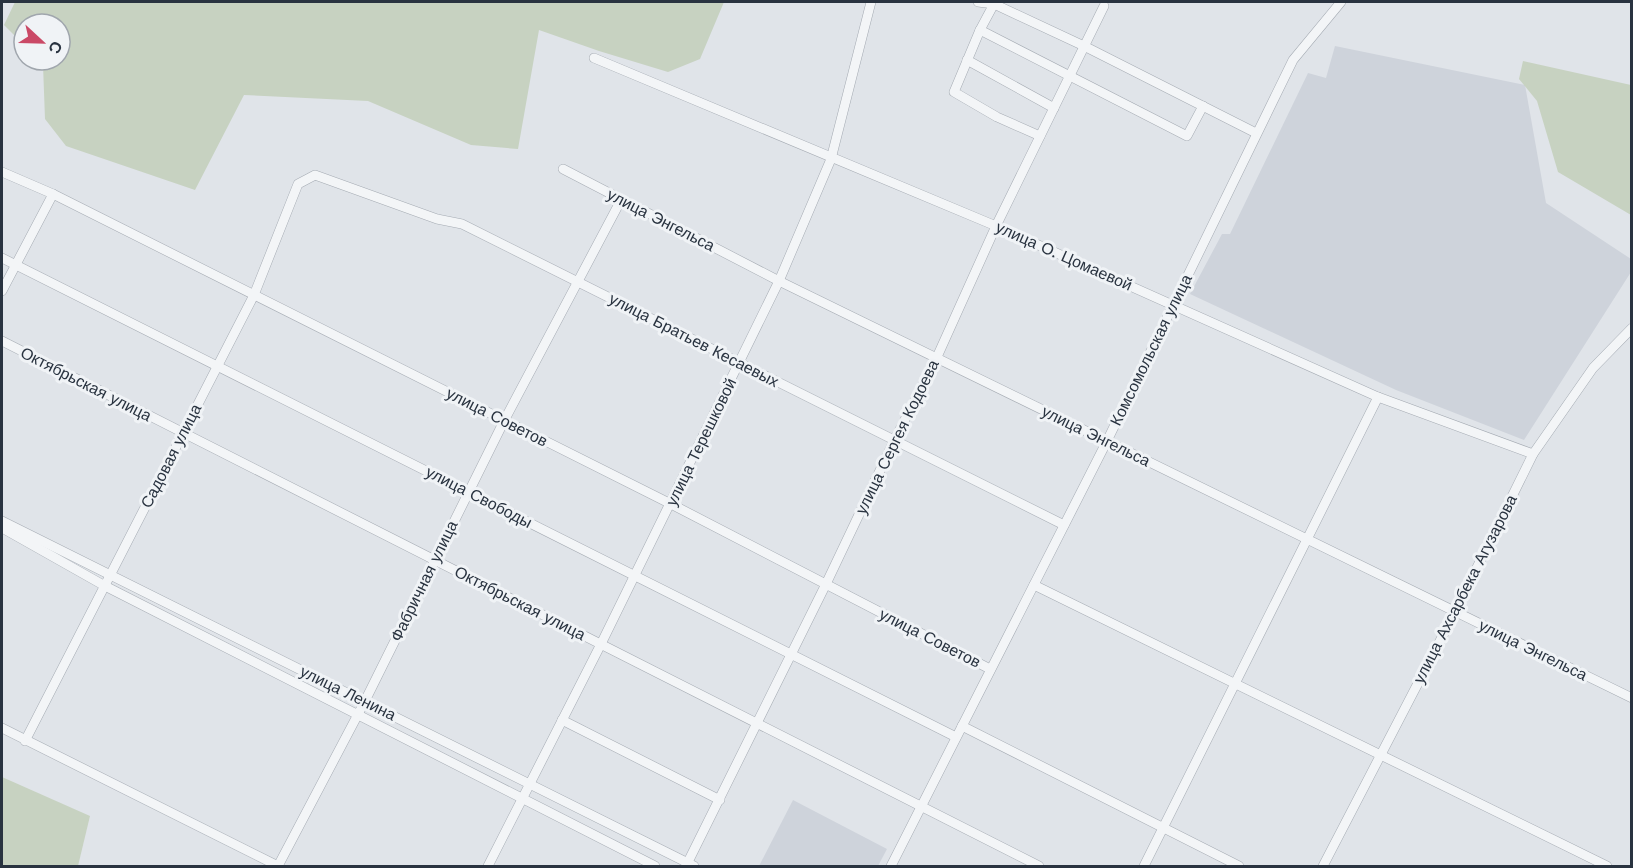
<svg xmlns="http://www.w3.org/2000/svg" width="1633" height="868" font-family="'Work Sans',sans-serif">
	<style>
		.built { fill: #ced3db }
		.green { fill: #c7d2c1 }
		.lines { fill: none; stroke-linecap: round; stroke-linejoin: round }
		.minor-casing { stroke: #a5abb3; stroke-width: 10 }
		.minor { stroke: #f3f5f7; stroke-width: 9 }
		.labels { text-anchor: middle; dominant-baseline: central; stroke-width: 6; stroke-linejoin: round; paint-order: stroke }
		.street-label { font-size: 16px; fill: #293340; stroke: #f0f3f6 }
	</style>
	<rect width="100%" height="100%" fill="#e0e4e9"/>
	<!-- built -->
	<g class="built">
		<polygon points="1335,46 1525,85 1546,203 1631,259 1631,272 1524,440 1396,390 1190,294 1222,234 1230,234 1308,73 1326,78"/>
		<polygon points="793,800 887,849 878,866 759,866"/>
	</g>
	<!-- green -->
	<g class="green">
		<polygon points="15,2 724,2 700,59 668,72 599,51 539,30 518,149 471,145 368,101 244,95 195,190 66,146 45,119 43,65 38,60 60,60 60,24 24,24 24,45 4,25"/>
		<polygon points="1523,61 1631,85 1631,215 1558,172 1537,101 1519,79"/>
		<polygon points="2,777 90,816 78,866 2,866"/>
	</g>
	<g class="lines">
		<!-- minor casing -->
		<g class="minor-casing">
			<g id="minor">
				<polyline points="978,2 994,4 1084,46 1256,133"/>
				<polyline points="995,2 980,30 954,92 997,117 1040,136"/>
				<polyline points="980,30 1187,136 1203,106"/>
				<polyline points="594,58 996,226 1378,397 1533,454"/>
				<polyline points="967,60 1054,108"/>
				<polyline points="563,169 779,281 1632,698"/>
				<polyline points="2,172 53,194 671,504 990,669"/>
				<polyline points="2,258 956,737"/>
				<polyline points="2,291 53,194"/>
				<polyline points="2,341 1039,866"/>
				<polyline points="2,521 694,866"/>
				<polyline points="4,529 105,586 655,866"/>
				<polyline points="1034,585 1607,866"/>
				<polyline points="562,720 720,800"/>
				<polyline points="962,726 1239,866"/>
				<polyline points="2,728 278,866"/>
				<polyline points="25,741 254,295 298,184 315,175 437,219 462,224 1064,525"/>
				<polyline points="278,866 365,701 504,421 621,200"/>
				<polyline points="488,866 601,644 779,281 831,159 871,2"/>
				<polyline points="686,866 826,584 894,441 937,357 996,226 1104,6"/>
				<polyline points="891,866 1107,441 1293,60 1341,2"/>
				<polyline points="1144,866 1378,397"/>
				<polyline points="1323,866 1455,612 1533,454 1593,368 1632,328"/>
			</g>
		</g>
		<!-- minor -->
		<use href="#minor" class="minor"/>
	</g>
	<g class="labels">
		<!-- street labels -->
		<g class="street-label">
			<text transform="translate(661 220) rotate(27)">улица Энгельса</text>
			<text transform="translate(1064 256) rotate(24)">улица О. Цомаевой</text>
			<text transform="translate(694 340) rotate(27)">улица Братьев Кесаевых</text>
			<text transform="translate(1151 350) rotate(-64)">Комсомольская улица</text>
			<text transform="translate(86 384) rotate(27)">Октябрьская улица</text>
			<text transform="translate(497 417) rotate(27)">улица Советов</text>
			<text transform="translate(1096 436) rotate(26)">улица Энгельса</text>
			<text transform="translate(897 437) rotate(-64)">улица Сергея Кодоева</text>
			<text transform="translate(701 442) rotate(-64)">улица Терешковой</text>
			<text transform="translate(171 456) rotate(-63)">Садовая улица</text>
			<text transform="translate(479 497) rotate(27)">улица Свободы</text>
			<text transform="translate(424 581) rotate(-64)">Фабричная улица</text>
			<text transform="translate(1465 589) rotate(-63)">улица Ахсарбека Агузарова</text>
			<text transform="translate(520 603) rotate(27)">Октябрьская улица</text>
			<text transform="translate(930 638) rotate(27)">улица Советов</text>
			<text transform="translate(1533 650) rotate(26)">улица Энгельса</text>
			<text transform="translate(348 693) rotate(26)">улица Ленина</text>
		</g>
	</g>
	<!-- border -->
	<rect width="1633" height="868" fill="none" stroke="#293340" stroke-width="6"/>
	<!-- north arrow -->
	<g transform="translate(42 42) rotate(112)"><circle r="28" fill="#f0f3f6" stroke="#a0a6ad" stroke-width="1.5"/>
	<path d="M0-4.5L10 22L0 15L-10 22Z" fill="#ca4966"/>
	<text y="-9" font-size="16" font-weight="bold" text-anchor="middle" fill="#293340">С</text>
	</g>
</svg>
